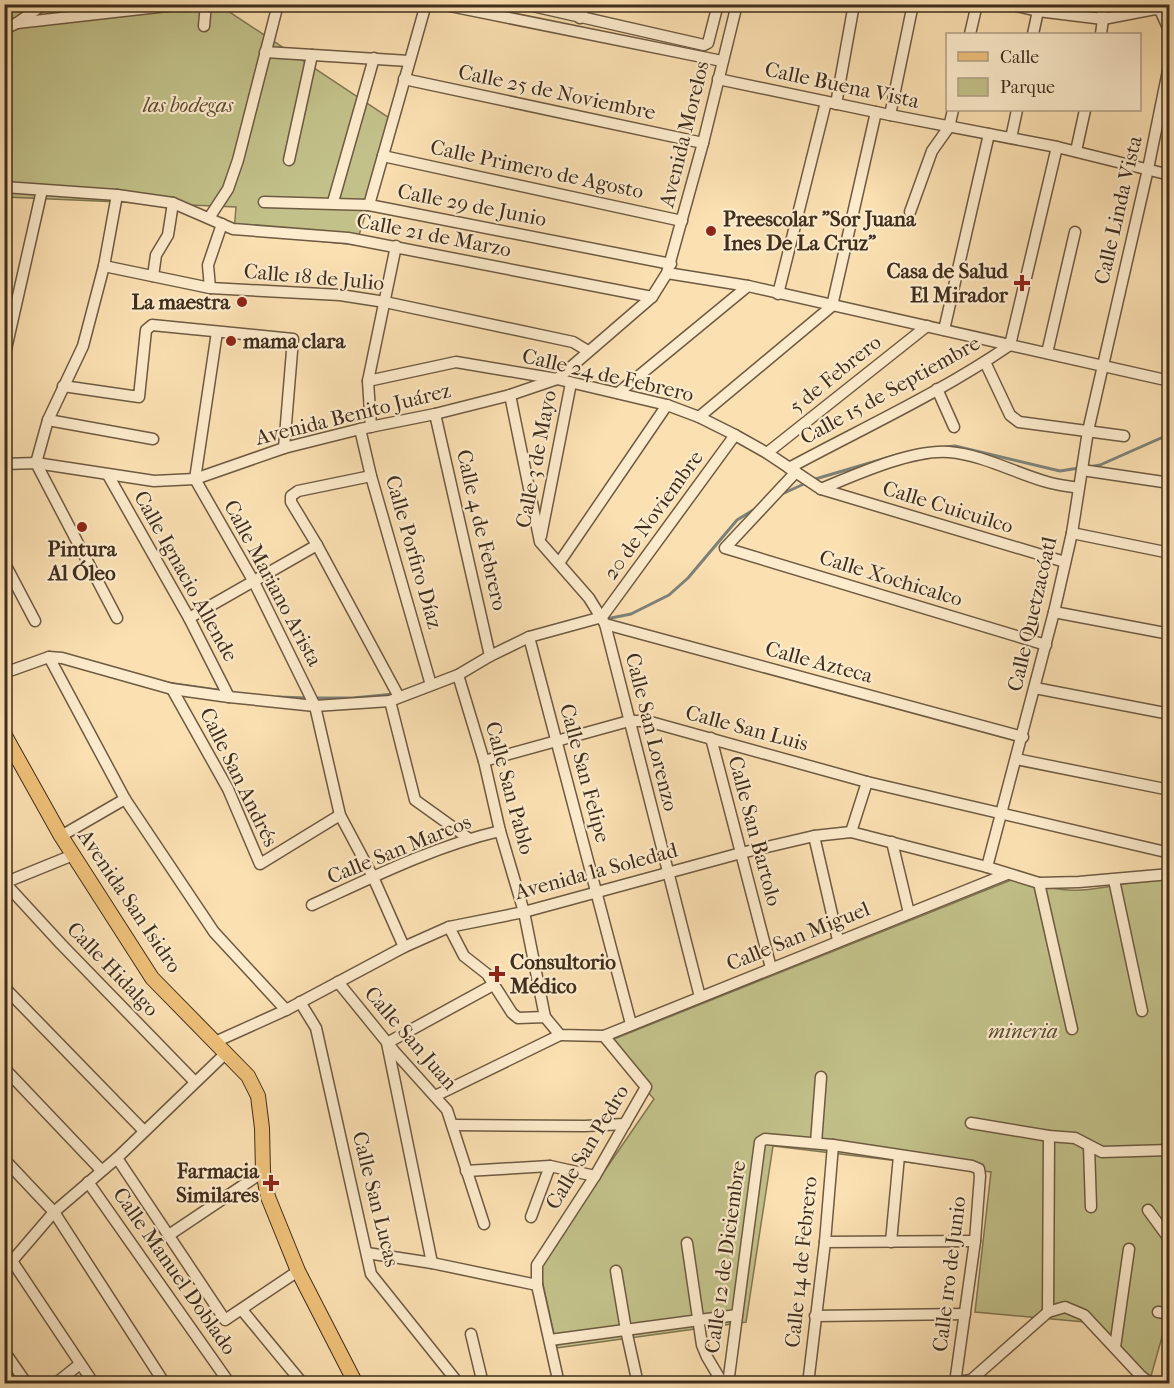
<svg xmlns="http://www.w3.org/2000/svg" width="1174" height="1388" font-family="'IM FELL French Canon',serif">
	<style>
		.green { fill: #c2c189; stroke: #807753; stroke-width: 1.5 }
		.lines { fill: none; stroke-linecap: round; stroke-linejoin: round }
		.stream { stroke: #7c827a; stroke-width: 3 }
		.minor-casing { stroke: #6e5a42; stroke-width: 13 }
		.major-casing { stroke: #3f2d1d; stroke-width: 16 }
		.minor { stroke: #fcebcc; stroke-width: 10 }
		.major { stroke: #eec078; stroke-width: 14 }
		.poi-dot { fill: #8f2418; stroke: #fcebcc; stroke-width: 2 }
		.labels { text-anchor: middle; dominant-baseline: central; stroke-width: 4.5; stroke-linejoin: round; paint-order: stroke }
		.street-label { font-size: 21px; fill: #3f2d1d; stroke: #fcebcc }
		.park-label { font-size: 21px; font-style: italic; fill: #594b33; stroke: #fcebcc }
		.poi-label { font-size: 21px; font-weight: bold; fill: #3f2d1d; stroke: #fcebcc; text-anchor: start }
	</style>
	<rect width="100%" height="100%" fill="#fbe0b1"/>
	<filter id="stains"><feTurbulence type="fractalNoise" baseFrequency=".00333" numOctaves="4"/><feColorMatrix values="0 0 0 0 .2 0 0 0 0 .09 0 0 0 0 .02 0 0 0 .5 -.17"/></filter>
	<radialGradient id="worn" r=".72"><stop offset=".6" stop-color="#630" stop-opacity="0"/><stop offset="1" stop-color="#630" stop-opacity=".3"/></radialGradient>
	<!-- green -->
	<g class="green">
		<polygon points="5,5 219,5 394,121 356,245 234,232 236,207 5,197"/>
		<path d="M1016 878C1036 885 1060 892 1081 890 1111 888 1139 879 1169 879L1170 1323H1166L1149 1383 1096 1323 975 1312 991 1172 773 1146 746 1322 557 1348 539 1266 654 1099 604 1043Z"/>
	</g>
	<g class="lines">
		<!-- stream -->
		<g class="stream">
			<polyline points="945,447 955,446 1060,471 1079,468"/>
			<polyline points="1089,467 1100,465 1170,434"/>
			<polyline points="812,480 900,454"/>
			<polyline points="782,494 806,483"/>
			<polyline points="606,619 631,614 669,595 688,578 737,520 755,509"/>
			<polyline points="168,683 224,691"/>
			<polyline points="278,697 307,698"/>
			<polyline points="314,698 353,698 394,694"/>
		</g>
		<!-- minor casing -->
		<g class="minor-casing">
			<g id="minor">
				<polyline points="440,4 722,61"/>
				<polyline points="524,4 704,45 708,43 718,4"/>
				<polyline points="1008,4 1038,11 1103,19 1155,9 1160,10 1170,32"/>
				<polyline points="580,18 584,4"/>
				<polyline points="17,23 185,4"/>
				<polyline points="204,26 206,4"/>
				<polyline points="4,29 17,23 44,4"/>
				<polyline points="970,34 977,4"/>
				<polyline points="1033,34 1038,11"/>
				<polyline points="1101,34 1103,19 1101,4"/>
				<polyline points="265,52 409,61"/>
				<polyline points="404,79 703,143"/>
				<polyline points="718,79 890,115 1057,147 1170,175"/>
				<polyline points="836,104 854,4"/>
				<polyline points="890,115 913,4"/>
				<polyline points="1011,138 1017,110"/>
				<polyline points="1076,151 1085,110"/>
				<polyline points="383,156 682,221"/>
				<polyline points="289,160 312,55"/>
				<polyline points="4,187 117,195 173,203 233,229 348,238 652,297"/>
				<polyline points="264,202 369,205 671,264"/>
				<polyline points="333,202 374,58"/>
				<polyline points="369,205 426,4"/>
				<polyline points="910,212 932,151 949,127 953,110"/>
				<polyline points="209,218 228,189 238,160 278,4"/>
				<polyline points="104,266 210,288 340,295 385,302 573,342 588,351"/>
				<polyline points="667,273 748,286 1170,381"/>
				<polyline points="153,276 156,255 168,235 173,203"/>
				<polyline points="210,288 208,265 222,224"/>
				<polyline points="778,294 826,102"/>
				<polyline points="944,330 989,134"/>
				<polyline points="217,332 195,479 254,582 315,706 340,815 373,877 404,947"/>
				<polyline points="1010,345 1057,147"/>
				<polyline points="1047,353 1075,232"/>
				<polyline points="4,358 42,190"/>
				<polyline points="985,362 1010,415 1019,422 1124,436"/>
				<polyline points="368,381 456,362 557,379 667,405 699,417 735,435 767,453 821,489 1065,562"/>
				<polyline points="63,386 139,397 146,330 152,325 293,339 284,448"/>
				<polyline points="937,389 954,427"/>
				<polyline points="618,393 748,286"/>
				<polyline points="510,395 540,542 589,598 605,624 700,997"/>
				<polyline points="435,414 490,656"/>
				<polyline points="699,417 832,306 876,112"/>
				<polyline points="48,420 153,439"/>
				<polyline points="371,427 368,381 396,246"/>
				<polyline points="360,429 371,476 431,685"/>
				<polyline points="767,453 927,326"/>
				<polyline points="4,464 36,463 154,481 195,479 284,448 360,429 435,414 510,395 557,379 652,297 667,273 703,143 737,4"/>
				<path d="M789 468C863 428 940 393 1010 345"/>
				<polyline points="1082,470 1170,483"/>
				<polyline points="796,472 725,548 1046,645"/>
				<polyline points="108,475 189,618 229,697"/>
				<polyline points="371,476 298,491 291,496 291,502 317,545 399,697"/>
				<path d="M821 489C855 475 912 449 949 452 983 455 1015 473 1047 482 1057 485 1068 486 1078 488"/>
				<polyline points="1072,533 1170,553"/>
				<polyline points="541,536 571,383"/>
				<polyline points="4,562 35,621"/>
				<polyline points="559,563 667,405"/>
				<polyline points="1054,612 1170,634"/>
				<polyline points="602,617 735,435"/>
				<polyline points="117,618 36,463 48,420 83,346 104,266 117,195"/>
				<polyline points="189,618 317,545"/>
				<polyline points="605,624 1023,737"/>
				<polyline points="529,637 631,1024"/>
				<polyline points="49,657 125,799 214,932 286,1010"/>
				<polyline points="4,673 49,657 62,658 172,689 229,697 315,706 390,701 458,675 490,656 529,637 602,617"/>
				<polyline points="458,675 484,761 500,831 524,912 545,1017"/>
				<polyline points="1035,688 1170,714"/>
				<polyline points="172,689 228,789 260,864 340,815"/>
				<polyline points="390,701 415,800 468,838"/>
				<polyline points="711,738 771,968"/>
				<polyline points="1016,759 1170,790"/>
				<polyline points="484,761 629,721 647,721 867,782 1170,853"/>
				<polyline points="851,832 867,782"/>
				<polyline points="61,836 125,799"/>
				<polyline points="814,836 838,940"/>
				<polyline points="892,842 909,913"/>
				<polyline points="987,867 1054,612 1072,533 1088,431 1148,169 1170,61"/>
				<polyline points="1114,880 1142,1011"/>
				<polyline points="4,882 61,944 195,1082"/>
				<polyline points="4,883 73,855"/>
				<polyline points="1039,883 1072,1029"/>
				<path d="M312 905C373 877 435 846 500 831"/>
				<polyline points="449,927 464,956 487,974 512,1013 518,1018 545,1017 560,1035 604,1036 1007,874"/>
				<polyline points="338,982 394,1051 447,1110 484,1224"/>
				<polyline points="4,987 144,1131"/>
				<polyline points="300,1002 316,1028 371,1274 459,1384"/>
				<polyline points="215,1042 286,1010 404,947 449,927 524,912 741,853 814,836 851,832 987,867 1039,883 1079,882 1170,874"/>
				<polyline points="4,1068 101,1170"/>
				<polyline points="435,1096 560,1035"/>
				<polyline points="971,1123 1049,1136 1075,1138 1102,1152 1170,1150"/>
				<polyline points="453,1125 585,1126 625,1124"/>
				<polyline points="816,1143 821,1077"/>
				<polyline points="1089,1146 1091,1207"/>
				<polyline points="117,1158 225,1320 298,1271"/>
				<polyline points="4,1159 54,1212 165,1384"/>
				<polyline points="466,1171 550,1166 595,1176"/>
				<polyline points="88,1182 230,1384"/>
				<polyline points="1148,1210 1170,1240"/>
				<polyline points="531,1217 550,1166"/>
				<polyline points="169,1235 263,1172"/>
				<polyline points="825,1242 975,1241"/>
				<polyline points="891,1242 899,1156"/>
				<polyline points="687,1243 702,1345 707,1357 723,1384"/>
				<polyline points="367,1253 432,1263 537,1285"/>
				<polyline points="4,1254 12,1261 94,1384"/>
				<polyline points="12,1261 54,1212 117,1158 226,1053"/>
				<polyline points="432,1263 387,1043 493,985"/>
				<polyline points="616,1271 626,1330 638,1384"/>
				<polyline points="242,1310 303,1384"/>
				<polyline points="1048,1312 1049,1136"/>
				<polyline points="1158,1312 1170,1314"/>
				<polyline points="815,1316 965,1314"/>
				<polyline points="471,1334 483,1384"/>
				<polyline points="550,1340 737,1315"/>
				<polyline points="1115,1347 1129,1249"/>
				<polyline points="4,1351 27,1384"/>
				<polyline points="55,1384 80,1364"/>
				<polyline points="559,1384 537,1285 537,1265 595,1176 646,1087 604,1036"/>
				<polyline points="728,1384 760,1142 765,1139 833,1145 972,1166 979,1169 980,1176 975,1241 955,1383"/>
				<polyline points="808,1384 825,1242 833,1145"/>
				<polyline points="944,1384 971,1380 1048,1312 1065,1307 1084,1315 1140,1375 1151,1384"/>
			</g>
		</g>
		<!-- major casing -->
		<g class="major-casing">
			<polyline id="major" points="4,734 61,836 152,978 248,1076 258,1096 262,1128 263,1172 268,1197 298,1271 356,1384"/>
		</g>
		<!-- minor -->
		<use href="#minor" class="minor"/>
		<!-- major -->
		<use href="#major" class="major"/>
	</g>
	<!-- markers -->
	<g class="poi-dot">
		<circle cx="711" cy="231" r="6"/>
		<path d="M1019 274h6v6h6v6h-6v6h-6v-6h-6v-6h6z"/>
		<circle cx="242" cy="302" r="6"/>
		<circle cx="231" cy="341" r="6"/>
		<circle cx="82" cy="527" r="6"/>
		<path d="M494 965h6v6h6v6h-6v6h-6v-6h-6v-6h6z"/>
		<path d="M268 1174h6v6h6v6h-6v6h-6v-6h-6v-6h6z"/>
	</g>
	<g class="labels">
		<!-- street labels -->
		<g class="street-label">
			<text transform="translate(842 85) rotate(12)">Calle Buena Vista</text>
			<text transform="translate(557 92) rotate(12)">Calle 25 de Noviembre</text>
			<text transform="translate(684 134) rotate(-76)">Avenida Morelos</text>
			<text transform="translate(537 169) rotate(12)">Calle Primero de Agosto</text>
			<text transform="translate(472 205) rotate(11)">Calle 29 de Junio</text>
			<text transform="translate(1118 210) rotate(-77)">Calle Linda Vista</text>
			<text transform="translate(434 235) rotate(11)">Calle 21 de Marzo</text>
			<text transform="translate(314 277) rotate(5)">Calle 18 de Julio</text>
			<text transform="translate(835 374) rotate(-39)">5 de Febrero</text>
			<text transform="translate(608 375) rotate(13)">Calle 24 de Febrero</text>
			<text transform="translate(890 390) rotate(-29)">Calle 15 de Septiembre</text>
			<text transform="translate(353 414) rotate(-14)">Avenida Benito Juárez</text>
			<text transform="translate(536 459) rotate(-79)">Calle 3 de Mayo</text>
			<text transform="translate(948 507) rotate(17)">Calle Cuicuilco</text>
			<text transform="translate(653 515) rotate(-54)">20 de Noviembre</text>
			<text transform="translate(482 530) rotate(77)">Calle 4 de Febrero</text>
			<text transform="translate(414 552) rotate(74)">Calle Porfiro Díaz</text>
			<text transform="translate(186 576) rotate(61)">Calle Ignacio Allende</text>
			<text transform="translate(891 578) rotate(17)">Calle Xochicalco</text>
			<text transform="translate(273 583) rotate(62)">Calle Mariano Arista</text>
			<text transform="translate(1032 614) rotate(-77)">Calle Quetzacóatl</text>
			<text transform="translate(819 662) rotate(15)">Calle Azteca</text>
			<text transform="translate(747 728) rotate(15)">Calle San Luis</text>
			<text transform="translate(652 732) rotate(76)">Calle San Lorenzo</text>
			<text transform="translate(585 773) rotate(75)">Calle San Felipe</text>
			<text transform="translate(239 777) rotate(64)">Calle San Andrés</text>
			<text transform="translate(510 788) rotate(75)">Calle San Pablo</text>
			<text transform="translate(755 831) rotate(75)">Calle San Bartolo</text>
			<text transform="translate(399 849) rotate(-22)">Calle San Marcos</text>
			<text transform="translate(596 871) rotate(-15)">Avenida la Soledad</text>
			<text transform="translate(130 901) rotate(56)">Avenida San Isidro</text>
			<text transform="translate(798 936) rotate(-22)">Calle San Miguel</text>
			<text transform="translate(113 969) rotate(46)">Calle Hidalgo</text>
			<text transform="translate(411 1038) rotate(49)">Calle San Juan</text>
			<text transform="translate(587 1147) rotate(-59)">Calle San Pedro</text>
			<text transform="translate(376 1199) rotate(76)">Calle San Lucas</text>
			<text transform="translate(725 1257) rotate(-82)">Calle 12 de Diciembre</text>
			<text transform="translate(801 1262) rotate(-84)">Calle 14 de Febrero</text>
			<text transform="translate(175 1271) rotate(55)">Calle Manuel Doblado</text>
			<text transform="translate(949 1274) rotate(-83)">Calle 1ro de Junio</text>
		</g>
		<!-- park labels -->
		<g class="park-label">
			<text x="188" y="105">las bodegas</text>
			<text x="1023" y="1031">mineria</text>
		</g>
		<!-- poi labels -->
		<g class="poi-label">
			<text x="723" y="219">Preescolar "Sor Juana<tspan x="723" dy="24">Ines De La Cruz"</tspan></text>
			<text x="1008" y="271" text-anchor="end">Casa de Salud<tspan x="1008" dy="24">El Mirador</tspan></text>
			<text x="230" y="302" text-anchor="end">La maestra</text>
			<text x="243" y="341">mama clara</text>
			<text x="82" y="549" text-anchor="middle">Pintura<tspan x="82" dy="24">Al Óleo</tspan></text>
			<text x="510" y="962">Consultorio<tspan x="510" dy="24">Médico</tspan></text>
			<text x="259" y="1171" text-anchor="end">Farmacia<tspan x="259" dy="24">Similares</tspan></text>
		</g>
	</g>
	<!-- margin -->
	<rect width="1174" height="1388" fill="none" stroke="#fbe0b1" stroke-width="24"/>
	<rect x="6" y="6" width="1162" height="1376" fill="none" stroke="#3f2d1d" stroke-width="3"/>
	<rect x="12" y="12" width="1150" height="1364" fill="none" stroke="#3f2d1d" stroke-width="1.5"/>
	<!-- legend -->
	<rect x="946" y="33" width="195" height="78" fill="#fcebcc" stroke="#b09f86" stroke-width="1.5"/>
	<rect x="958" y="52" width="30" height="9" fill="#eec078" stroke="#b09f86" stroke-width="1.5"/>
	<text x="1000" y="63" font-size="18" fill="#3f2d1d">Calle</text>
	<rect x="958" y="78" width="30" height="18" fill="#c2c189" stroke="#b09f86" stroke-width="1.5"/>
	<text x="1000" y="93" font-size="18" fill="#3f2d1d">Parque</text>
	<rect width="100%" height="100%" filter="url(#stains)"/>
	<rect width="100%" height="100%" fill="url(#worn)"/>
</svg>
